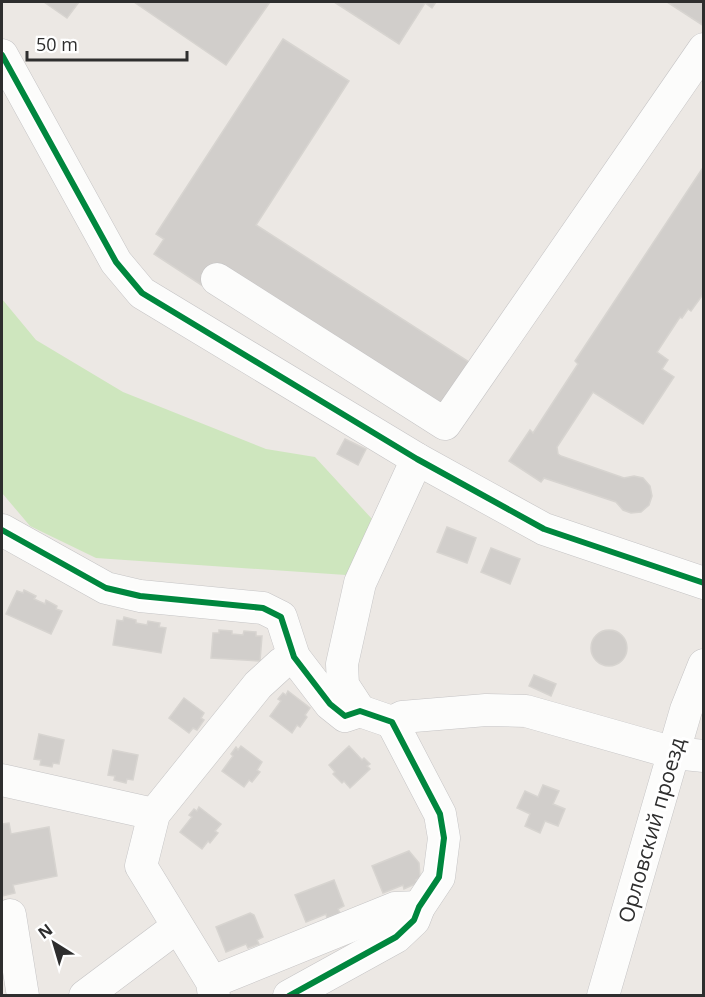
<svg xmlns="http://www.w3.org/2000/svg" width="705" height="997" font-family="'Open Sans',sans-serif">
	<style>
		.green { fill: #cee6be }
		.building { fill: #d1cecb; stroke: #d7d4d0; stroke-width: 1.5 }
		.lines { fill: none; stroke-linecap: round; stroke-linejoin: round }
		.minor-casing { stroke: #c5c4c5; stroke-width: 33 }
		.minor { stroke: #fcfcfb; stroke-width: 32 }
		.cycleway-casing { stroke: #fff; stroke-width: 10 }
		.cycleway { stroke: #00873e; stroke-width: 6 }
		.labels { text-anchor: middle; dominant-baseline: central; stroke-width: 6; stroke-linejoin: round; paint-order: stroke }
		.street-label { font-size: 21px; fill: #2e2e2e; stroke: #fff }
	</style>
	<rect width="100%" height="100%" fill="#ece8e4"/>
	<!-- green -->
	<polygon class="green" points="2,299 36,340 123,392 266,449 315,457 372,519 359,557 346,575 96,558 30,526 2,493"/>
	<!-- building -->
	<g class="building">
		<polygon points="44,2 79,2 67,18"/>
		<polygon points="134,2 270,2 226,65"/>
		<polygon points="334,2 436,2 432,8 425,3 399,44"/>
		<polygon points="667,2 704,2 704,26"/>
		<polygon points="283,39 349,81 256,225 469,362 435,414 203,286 154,254 164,239 156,234"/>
		<polygon points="704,166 704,293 691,311 688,309 682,318 680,317 657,352 668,360 662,369 674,377 643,424 593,392 557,447 558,454 561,456 624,478 634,476 643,478 650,486 652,496 649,505 641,512 631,513 623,510 616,502 544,478 541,482 509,461 530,430 533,433 578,364 575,361"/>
		<polygon points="345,439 366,449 358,465 337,454"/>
		<polygon points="447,527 476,538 467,563 437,552"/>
		<polygon points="491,548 520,559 510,584 481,572"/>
		<polygon points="24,590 36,596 34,599 45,604 46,600 57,606 56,609 62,611 51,634 6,614 17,591 23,593"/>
		<polygon points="124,617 136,620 136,623 147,625 148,621 160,623 159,627 166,628 161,653 113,645 117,620 123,621"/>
		<circle cx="609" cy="648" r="18"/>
		<polygon points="219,630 232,631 232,634 243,635 244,631 256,632 256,636 262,636 260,661 211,658 213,633 219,633"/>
		<polygon points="534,675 556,684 551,696 529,686"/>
		<polygon points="288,691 310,708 305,715 307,717 300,727 297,725 292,733 270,716 281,701 278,699 283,693 286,695"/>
		<polygon points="184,698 204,713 201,718 204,720 197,730 193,728 189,733 169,718"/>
		<polygon points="39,734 64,740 59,764 53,763 52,767 40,765 41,760 34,759"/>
		<polygon points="241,746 262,762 257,770 260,772 252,782 249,780 244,787 222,771 233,756 231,754 236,747 238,750"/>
		<polygon points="349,746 362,760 364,758 370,764 367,766 370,769 350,788 344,781 342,783 333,774 335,772 329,765"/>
		<polygon points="113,750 138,755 133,780 127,779 126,783 114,780 115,776 108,775"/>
		<polygon points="543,785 559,791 553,804 565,809 558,826 545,821 540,833 525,826 530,814 517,808 525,791 538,797"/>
		<polygon points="199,807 221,824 215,831 218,833 210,843 208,841 202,849 180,832 192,817 189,815 194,809 197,811"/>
		<polygon points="9,823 11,834 49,827 57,876 13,885 15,893 2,896 2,824"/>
		<polygon points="409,851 419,863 420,877 416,880 417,883 404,889 403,885 383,893 372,866"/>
		<polygon points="334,880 344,906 338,909 340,913 327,918 326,914 306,922 295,895"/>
		<polygon points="250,913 254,915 263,937 257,940 259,944 248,948 246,944 226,952 216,927"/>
	</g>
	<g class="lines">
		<!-- minor casing -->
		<g class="minor-casing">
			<g id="minor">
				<polyline points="2,55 116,262 142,293 417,459 544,529 704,583"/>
				<polyline points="217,279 445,424 704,49"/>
				<polyline points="2,530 106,588 140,596 263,608 281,617 294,657 330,704 345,716 360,711 392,722 440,814 444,838 439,877 419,907 414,920 396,937 289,996"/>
				<polyline points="360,711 343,685 342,664 360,583 417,459"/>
				<polyline points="392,722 402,717 486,710 526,711 674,753 704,756"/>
				<polyline points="2,780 154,814"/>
				<polyline points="10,915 23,996"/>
				<polyline points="212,982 395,908 419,907"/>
				<polyline points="85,996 177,927"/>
				<polyline points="214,996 212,982 141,866 154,814 258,685 282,663 294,657"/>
				<polyline points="603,996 686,710 704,665"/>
			</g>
		</g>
		<!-- minor -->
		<use href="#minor" class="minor"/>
		<!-- cycleway casing -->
		<g class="cycleway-casing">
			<g id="cycleway">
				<polyline points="2,55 116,262 142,293 417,459 544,529 704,583"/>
				<polyline points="2,530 106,588 140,596 263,608 281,617 294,657 330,704 345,716 360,711 392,722 440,814 444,838 439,877 419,907 414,920 396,937 289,996"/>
			</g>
		</g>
		<!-- cycleway -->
		<use href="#cycleway" class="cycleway"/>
	</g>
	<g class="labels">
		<!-- street labels -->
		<g class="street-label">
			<text transform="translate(651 830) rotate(-74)">Орловский проезд</text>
		</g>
	</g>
	<!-- border -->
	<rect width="705" height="997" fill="none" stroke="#2e2e2e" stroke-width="6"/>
	<!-- north arrow -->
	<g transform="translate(54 943) rotate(323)" stroke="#ffffff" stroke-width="4.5" paint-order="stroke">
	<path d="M0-4.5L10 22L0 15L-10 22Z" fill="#2e2e2e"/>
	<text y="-9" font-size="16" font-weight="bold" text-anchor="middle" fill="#2e2e2e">N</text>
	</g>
	<!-- scale -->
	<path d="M27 51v9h160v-9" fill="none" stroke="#2e2e2e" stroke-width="3"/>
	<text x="36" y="51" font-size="18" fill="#2e2e2e" stroke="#ffffff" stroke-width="4.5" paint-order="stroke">50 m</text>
</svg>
